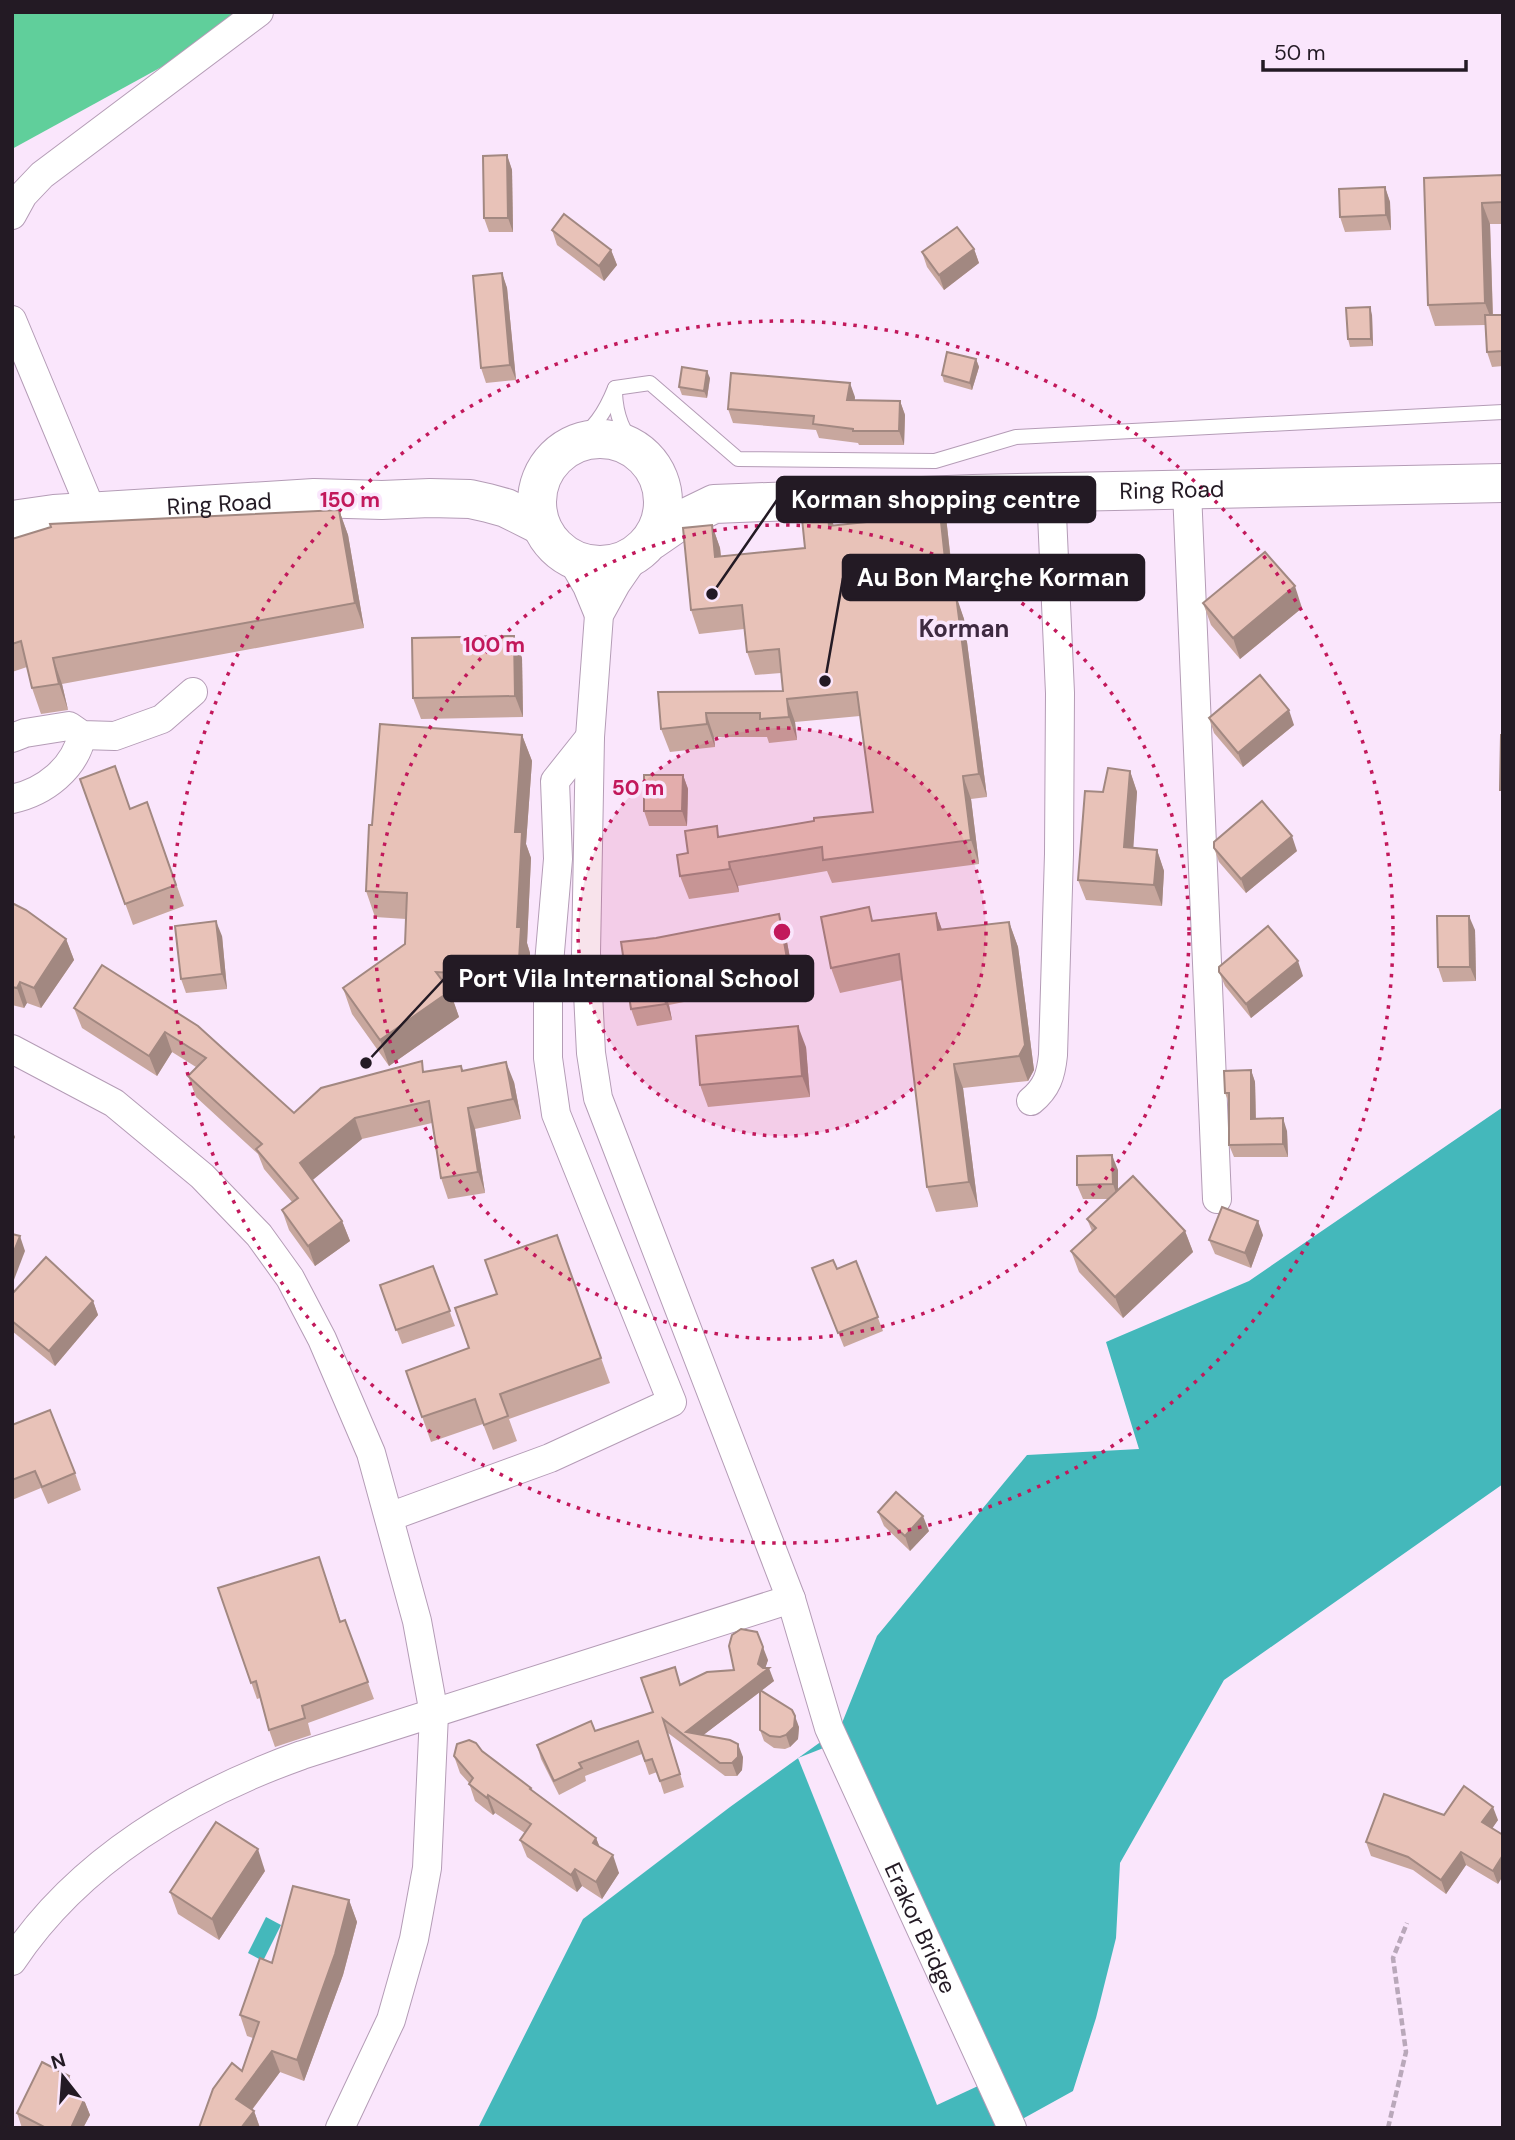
<svg xmlns="http://www.w3.org/2000/svg" width="1515" height="2140" font-family="'DM Sans',sans-serif">
	<style>
		.forest { fill: #60cf9b }
		.water { fill: #44b8bb }
		.pier { fill: #fae6fc }
		.lines { fill: none; stroke-linecap: round; stroke-linejoin: round }
		.service-casing { stroke: #b49cb6; stroke-width: 16 }
		.minor-casing { stroke: #b49cb6; stroke-width: 30 }
		.secondary-casing { stroke: #b49cb6; stroke-width: 40 }
		.path { stroke: #b9a8ba; stroke-width: 4.5; stroke-dasharray: 7 3.5; stroke-linecap: butt }
		.service { stroke: #fff; stroke-width: 14 }
		.minor { stroke: #fff; stroke-width: 28 }
		.secondary { stroke: #fff; stroke-width: 38 }
		.wall { fill: #c8a79e }
		.shaded-wall { fill: #a28881 }
		.building { fill: #e8c2b8; stroke: #a28881; stroke-width: 2 }
		.ring { fill: none; stroke: #c2185b; stroke-width: 3.5; stroke-dasharray: 3.5 7 }
		.labels { text-anchor: middle; dominant-baseline: central; stroke-width: 7; stroke-linejoin: round; paint-order: stroke }
		.street-label { font-size: 23px; fill: #231a24; stroke: #fae6fc }
		.neighbourhood-label { font-size: 24px; font-weight: bold; fill: #3e2a40; stroke: #fae6fc }
		.centre { fill: #c2185b; stroke: #fae6fc; stroke-width: 3.5 }
		.ring-label { font-size: 21px; text-anchor: middle; font-weight: bold; fill: #c2185b; stroke: #fae6fc; stroke-width: 7; stroke-linejoin: round; paint-order: stroke }
		.leader { fill: none; stroke: #231a24; stroke-width: 2.5 }
		.callout-dot { fill: #231a24; stroke: #fae6fc; stroke-width: 2.5 }
		.callout { fill: #231a24; stroke: #231a24; stroke-width: 2.5 }
		.callout-label { font-size: 24px; text-anchor: middle; font-weight: bold; fill: #fff }
	</style>
	<rect width="100%" height="100%" fill="#fae6fc"/>
	<!-- forest -->
	<polygon class="forest" points="12,12 262,12 12,149"/>
	<!-- water -->
	<g class="water">
		<polygon points="1503,1107 1503,1484 1224,1680 1120,1863 1116,1938 1096,2018 1073,2091 1006,2128 478,2128 583,1919 730,1807 840,1728 877,1636 1027,1455 1139,1449 1106,1342 1249,1281"/>
		<polygon points="266,1917 281,1925 263,1961 248,1953"/>
	</g>
	<!-- pier -->
	<polygon class="pier" points="849,1738 991,2080 937,2105 798,1758"/>
	<g class="lines">
		<!-- service casing -->
		<g class="service-casing">
			<g id="service">
				<polyline points="615,388 650,383 738,459 935,461 1016,437 1503,412"/>
				<path d="M615 393C616 416 623 432 637 450"/>
				<path d="M572 445C594 429 605 413 615 388"/>
			</g>
		</g>
		<!-- minor casing -->
		<g class="minor-casing">
			<g id="minor">
				<polyline points="12,215 23,195 42,175 259,12"/>
				<polyline points="12,320 92,512"/>
				<polyline points="1187,491 1217,1199"/>
				<path id="s1" d="M636 555 616 584 599 615 590 737 586 953 591 1053 598 1098 791 1599 829 1728 1012 2128"/>
				<polyline points="572,560 587,586 599,615"/>
				<polyline points="12,738 25,733 69,726 82,735 115,736 162,719 193,692"/>
				<path d="M12 799C45 792 75 768 82 735"/>
				<polyline points="12,1049 114,1103 202,1176 259,1235 290,1278 322,1339 371,1453 417,1621 434,1714 427,1868 414,1939 391,2020 340,2128"/>
				<path d="M1031 1101C1047 1088 1051 1075 1053 1055L1059 854 1060 693 1051 492"/>
				<polyline points="389,1517 550,1458 672,1402 556,1114 548,1058 548,975 558,859 555,781 590,737"/>
				<path d="M12 1961C79 1860 190 1795 302 1755L791 1599"/>
			</g>
		</g>
		<!-- secondary casing -->
		<g class="secondary-casing">
			<g id="secondary">
				<circle cx="600" cy="502" r="63"/>
				<path id="s2" d="M12 520 54 514 314 498 382 500 430 498 470 499 488 503 506 508 540 525"/>
				<path id="s3" d="M652 540 681 520 714 504 973 494 1503 483"/>
			</g>
		</g>
		<!-- path -->
		<polyline class="path" points="1388,2128 1406,2052 1393,1958 1407,1923"/>
		<!-- service -->
		<use href="#service" class="service"/>
		<!-- minor -->
		<use href="#minor" class="minor"/>
		<!-- secondary -->
		<use href="#secondary" class="secondary"/>
	</g>
	<!-- wall -->
	<g class="wall">
		<polygon points="507,155 512,170 513,232 489,232 484,218"/>
		<polygon points="1503,175 1503,224 1490,224 1493,315 1503,315 1503,366 1492,367 1487,352 1485,325 1435,326 1428,305 1424,178"/>
		<polygon points="1385,187 1390,202 1391,230 1345,232 1340,217"/>
		<polygon points="552,230 611,250 617,265 604,281 557,245"/>
		<polygon points="974,249 979,263 944,290 927,267 922,252"/>
		<polygon points="502,273 507,288 516,380 486,383 481,368"/>
		<polygon points="1372,315 1373,346 1350,347 1348,339"/>
		<polygon points="976,359 979,367 972,390 944,382 942,375"/>
		<polygon points="710,378 707,398 682,395 679,387"/>
		<polygon points="855,397 855,400 900,401 905,415 904,445 859,445 858,443 819,438 816,430 733,423 728,409"/>
		<polygon points="339,510 348,535 364,628 62,684 68,710 41,714 32,688 27,667 12,672 12,539"/>
		<polygon points="946,517 955,595 964,619 987,797 971,799 979,864 832,883 827,871 738,886 739,892 689,899 680,876 688,853 721,837 873,812 860,716 795,722 797,740 769,743 767,737 714,737 715,747 670,752 661,729 658,692 783,691 781,673 755,675 747,652 744,629 699,634 691,610 712,525 720,548 721,556 805,548 834,526"/>
		<polygon points="1203,603 1302,608 1240,659 1211,625"/>
		<polygon points="514,636 522,658 523,717 421,719 413,698"/>
		<polygon points="1209,718 1294,725 1243,767 1214,733"/>
		<polygon points="522,735 532,761 526,844 531,858 527,943 530,953 528,1002 452,998 459,1017 389,1066 352,1014 343,988 405,944 406,919 375,917 366,891 372,825"/>
		<polygon points="1130,771 1137,792 1133,848 1157,850 1164,871 1162,906 1086,900 1078,880 1103,792"/>
		<polygon points="683,775 688,789 687,826 649,826 644,811"/>
		<polygon points="80,779 130,809 147,802 184,906 133,925"/>
		<polygon points="1214,848 1297,851 1246,893 1219,862"/>
		<polygon points="12,903 66,939 74,960 41,1008 27,1003 24,1008 12,1005"/>
		<polygon points="936,913 942,930 1009,922 1018,947 1034,1070 1028,1081 963,1088 978,1207 936,1212 927,1187 902,980 840,993 831,968 874,920"/>
		<polygon points="1475,930 1476,981 1443,982 1438,967"/>
		<polygon points="785,931 794,980 669,1005 672,1020 637,1026 631,1009 656,938"/>
		<polygon points="222,936 227,989 186,993 181,979"/>
		<polygon points="102,965 294,1113 425,1072 461,1066 463,1070 514,1082 521,1119 475,1129 485,1193 448,1199 441,1178 432,1123 362,1139 312,1180 342,1221 350,1241 315,1266 289,1230 282,1210 292,1202 264,1169 258,1154 196,1097 188,1076 196,1067 172,1052 157,1076 82,1028 74,1008"/>
		<polygon points="1219,972 1303,976 1251,1018 1225,986"/>
		<polygon points="806,1047 810,1097 708,1107 700,1085"/>
		<polygon points="1251,1070 1255,1082 1256,1119 1287,1131 1288,1157 1234,1157 1229,1145 1229,1103 1225,1093"/>
		<polygon points="1118,1170 1118,1190 1185,1231 1193,1252 1123,1318 1079,1272 1071,1251 1092,1231 1087,1219 1109,1199 1083,1199 1077,1185"/>
		<polygon points="557,1235 610,1383 509,1419 517,1441 493,1450 483,1424 431,1442 406,1371 469,1348 497,1294"/>
		<polygon points="1263,1235 1251,1268 1215,1254 1209,1240"/>
		<polygon points="856,1261 883,1331 844,1347 812,1268 837,1269"/>
		<polygon points="433,1266 455,1326 402,1344 380,1285"/>
		<polygon points="12,1294 93,1301 98,1315 55,1366 12,1331"/>
		<polygon points="12,1425 75,1473 81,1490 48,1504 41,1488 12,1500"/>
		<polygon points="878,1512 929,1531 910,1551 884,1526"/>
		<polygon points="319,1557 341,1622 345,1620 374,1699 308,1723 311,1735 275,1747 269,1730 260,1698 257,1699 218,1588"/>
		<polygon points="768,1660 765,1668 774,1681 761,1691 799,1727 798,1739 790,1747 785,1749 774,1748 764,1741 760,1730 760,1692 703,1735 743,1757 742,1770 737,1776 725,1776 668,1733 684,1787 664,1794 657,1772 649,1775 642,1754 585,1776 586,1781 559,1795 541,1759 537,1745 595,1731 653,1712 681,1684"/>
		<polygon points="482,1751 531,1788 532,1791 596,1838 600,1848 619,1873 602,1899 582,1886 577,1892 527,1857 520,1840 525,1833 495,1813 493,1815 475,1801 469,1783 460,1773 454,1756"/>
		<polygon points="1444,1815 1498,1820 1492,1828 1498,1884 1466,1865 1446,1894 1413,1870 1371,1856 1366,1842"/>
		<polygon points="265,1871 219,1940 178,1914 170,1892"/>
		<polygon points="349,1900 357,1922 343,1975 304,2081 280,2072 252,2110 254,2111 260,2128 199,2128 242,2071 253,2038 247,2036 240,2015 272,1963"/>
		<polygon points="69,2076 74,2090 72,2094 84,2100 90,2115 83,2128 22,2128 17,2113"/>
	</g>
	<!-- shaded-wall -->
	<g class="shaded-wall">
		<polygon points="507,155 512,170 513,232 508,218"/>
		<polygon points="1385,187 1390,202 1391,230 1386,215"/>
		<polygon points="1482,203 1490,224 1493,324 1485,303"/>
		<polygon points="974,249 979,263 944,290 939,275"/>
		<polygon points="611,250 617,265 604,281 599,266"/>
		<polygon points="502,273 507,288 516,380 510,365"/>
		<polygon points="1370,307 1372,315 1373,346 1371,339"/>
		<polygon points="976,359 979,367 972,390 970,383"/>
		<polygon points="707,371 710,378 707,398 704,391"/>
		<polygon points="850,383 855,397 853,414 847,400"/>
		<polygon points="900,401 905,415 904,445 899,431"/>
		<polygon points="938,494 946,517 957,619 949,596"/>
		<polygon points="827,506 835,529 829,526"/>
		<polygon points="339,510 348,535 364,628 355,603"/>
		<polygon points="712,525 720,548 723,580 715,557"/>
		<polygon points="1295,586 1302,608 1240,659 1233,638"/>
		<polygon points="956,595 964,619 987,797 979,774"/>
		<polygon points="514,636 522,658 523,717 515,696"/>
		<polygon points="53,658 62,684 68,710 59,684"/>
		<polygon points="787,699 795,722 797,740 789,717"/>
		<polygon points="1289,710 1294,725 1243,767 1238,753"/>
		<polygon points="706,713 714,737 715,747 707,724"/>
		<polygon points="522,735 532,761 526,844 531,858 527,943 530,953 528,1002 518,976 517,927 515,832"/>
		<polygon points="1130,771 1137,792 1132,868 1124,847"/>
		<polygon points="683,775 688,789 687,826 682,811"/>
		<polygon points="963,776 971,799 979,864 971,840"/>
		<polygon points="1292,836 1297,851 1246,893 1241,879"/>
		<polygon points="1157,850 1164,871 1162,906 1154,885"/>
		<polygon points="729,862 738,886 739,892 730,869"/>
		<polygon points="936,913 945,938 938,930"/>
		<polygon points="779,914 785,931 794,980 788,964"/>
		<polygon points="1469,916 1475,930 1476,981 1470,967"/>
		<polygon points="216,921 222,936 227,989 222,974"/>
		<polygon points="1009,922 1018,947 1034,1070 1028,1081 1019,1056"/>
		<polygon points="66,939 74,960 41,1008 34,988"/>
		<polygon points="1298,961 1303,976 1251,1018 1246,1004"/>
		<polygon points="20,982 27,1003 24,1008 17,988"/>
		<polygon points="663,988 669,1005 672,1020 666,1004"/>
		<polygon points="450,991 459,1017 389,1066 380,1040"/>
		<polygon points="798,1026 806,1047 810,1097 802,1076"/>
		<polygon points="165,1032 172,1052 157,1076 149,1056"/>
		<polygon points="506,1062 514,1082 521,1119 513,1099"/>
		<polygon points="954,1064 963,1088 978,1207 969,1182"/>
		<polygon points="1251,1070 1255,1082 1256,1131 1251,1119"/>
		<polygon points="468,1108 475,1129 485,1193 478,1172"/>
		<polygon points="355,1118 362,1139 308,1184 300,1163"/>
		<polygon points="1283,1118 1287,1131 1288,1157 1283,1144"/>
		<polygon points="12,1130 15,1137 12,1144"/>
		<polygon points="1112,1155 1118,1170 1118,1199 1113,1184"/>
		<polygon points="342,1221 350,1241 315,1266 308,1246"/>
		<polygon points="1258,1221 1263,1235 1251,1268 1245,1253"/>
		<polygon points="1185,1231 1193,1252 1123,1318 1115,1297"/>
		<polygon points="20,1236 25,1251 12,1285 12,1256"/>
		<polygon points="93,1301 98,1315 55,1366 49,1351"/>
		<polygon points="923,1516 929,1531 910,1551 905,1536"/>
		<polygon points="763,1647 768,1660 764,1672 769,1668 774,1681 693,1743 686,1732 758,1664"/>
		<polygon points="795,1716 799,1727 798,1739 790,1747 786,1735"/>
		<polygon points="738,1744 743,1757 742,1770 737,1776 732,1763"/>
		<polygon points="488,1795 495,1813 493,1815 487,1798"/>
		<polygon points="1493,1807 1498,1820 1487,1836 1482,1822"/>
		<polygon points="596,1838 603,1855 593,1843"/>
		<polygon points="258,1849 265,1871 219,1940 212,1919"/>
		<polygon points="1461,1852 1466,1865 1446,1894 1441,1880"/>
		<polygon points="613,1855 619,1873 602,1899 596,1882"/>
		<polygon points="1503,1855 1503,1876 1498,1884 1493,1871"/>
		<polygon points="575,1869 582,1886 577,1892 571,1875"/>
		<polygon points="349,1900 357,1922 343,1975 304,2081 297,2060"/>
		<polygon points="272,2051 280,2072 244,2120 236,2099"/>
		<polygon points="69,2076 74,2090 67,2104 62,2089"/>
		<polygon points="84,2100 90,2115 83,2128 71,2128"/>
		<polygon points="254,2111 260,2128 241,2128"/>
	</g>
	<!-- building -->
	<g class="building">
		<polygon points="507,155 508,218 484,218 483,156"/>
		<polygon points="1503,175 1503,202 1482,203 1485,303 1428,305 1424,178"/>
		<polygon points="1385,187 1386,215 1340,217 1339,189"/>
		<polygon points="564,214 611,250 599,266 552,230"/>
		<polygon points="957,227 974,249 939,275 922,252"/>
		<polygon points="502,273 510,365 481,368 473,276"/>
		<polygon points="1370,307 1371,339 1348,339 1346,308"/>
		<polygon points="1485,315 1503,315 1503,351 1487,352"/>
		<polygon points="947,352 976,359 970,383 942,375"/>
		<polygon points="682,367 707,371 704,391 679,387"/>
		<polygon points="731,373 850,383 847,400 900,401 899,431 853,431 853,429 813,424 814,416 728,409"/>
		<polygon points="938,494 949,596 956,595 979,774 963,776 971,840 823,860 822,847 729,862 730,869 680,876 677,855 688,853 685,831 717,826 718,837 814,821 814,818 873,812 857,692 787,699 789,717 760,719 760,713 706,713 707,724 661,729 658,692 783,691 779,649 747,652 742,605 691,610 683,528 712,525 715,557 805,548 801,509 827,506 829,526 885,520 883,496"/>
		<polygon points="339,510 355,603 53,658 59,684 32,688 21,641 12,644 12,539 51,527 50,524"/>
		<polygon points="1265,552 1295,586 1233,638 1203,603"/>
		<polygon points="514,636 515,696 413,698 412,638"/>
		<polygon points="1260,675 1289,710 1238,753 1209,718"/>
		<polygon points="380,724 522,735 515,832 522,832 517,927 521,927 518,976 436,972 450,991 380,1040 343,988 405,944 407,893 366,891 369,825 372,825"/>
		<polygon points="1501,735 1503,735 1503,790 1500,790"/>
		<polygon points="115,766 130,809 147,802 176,885 125,904 80,779"/>
		<polygon points="1108,768 1130,771 1124,847 1157,850 1154,885 1078,880 1085,791 1103,792"/>
		<polygon points="644,775 683,775 682,811 644,811"/>
		<polygon points="1262,801 1292,836 1241,879 1214,848 1214,842"/>
		<polygon points="12,903 26,910 66,939 34,988 20,982 17,988 12,987"/>
		<polygon points="869,907 872,921 936,913 938,930 1009,922 1025,1045 1019,1056 954,1064 969,1182 927,1187 899,954 831,968 821,917"/>
		<polygon points="779,914 788,964 663,988 666,1004 631,1009 621,942 656,938"/>
		<polygon points="1437,916 1469,916 1470,967 1438,967"/>
		<polygon points="216,921 222,974 181,979 175,926"/>
		<polygon points="1268,926 1298,961 1246,1004 1219,972 1219,967"/>
		<polygon points="102,965 198,1026 294,1113 321,1088 422,1061 423,1072 461,1066 462,1071 506,1062 513,1099 468,1108 478,1172 441,1178 429,1101 355,1118 300,1163 342,1221 308,1246 282,1210 298,1198 256,1149 262,1144 188,1076 206,1058 165,1032 149,1056 74,1008"/>
		<polygon points="798,1026 802,1076 700,1085 696,1036"/>
		<polygon points="1251,1070 1251,1119 1283,1118 1283,1144 1229,1145 1229,1093 1225,1093 1224,1071"/>
		<polygon points="1112,1155 1113,1184 1077,1185 1077,1156"/>
		<polygon points="1133,1176 1185,1231 1115,1297 1071,1251 1096,1228 1087,1219"/>
		<polygon points="1222,1207 1258,1221 1245,1253 1209,1240"/>
		<polygon points="12,1234 20,1236 12,1256"/>
		<polygon points="557,1235 601,1358 500,1394 508,1416 484,1425 475,1399 422,1417 406,1371 469,1348 455,1308 497,1294 485,1260"/>
		<polygon points="46,1257 93,1301 49,1351 12,1321 12,1294"/>
		<polygon points="833,1260 837,1269 856,1261 878,1317 838,1333 812,1268"/>
		<polygon points="433,1266 450,1311 396,1330 380,1285"/>
		<polygon points="50,1410 75,1473 42,1487 35,1471 12,1480 12,1425"/>
		<polygon points="896,1492 923,1516 905,1536 878,1512"/>
		<polygon points="319,1557 340,1622 345,1620 368,1682 302,1706 305,1718 269,1730 256,1681 251,1683 218,1588"/>
		<polygon points="741,1629 757,1632 763,1647 758,1664 763,1668 769,1668 686,1732 730,1740 738,1744 738,1757 732,1763 720,1763 663,1719 680,1774 660,1781 652,1759 645,1761 638,1741 579,1763 582,1768 554,1781 537,1745 591,1721 595,1731 653,1712 641,1678 675,1667 680,1685 707,1672 734,1670 729,1646 732,1635"/>
		<polygon points="760,1690 792,1710 795,1716 794,1727 786,1735 780,1737 770,1736 760,1730"/>
		<polygon points="469,1740 476,1743 482,1751 531,1788 530,1789 596,1838 593,1843 613,1855 596,1882 575,1869 571,1875 520,1840 531,1824 488,1795 487,1798 469,1784 473,1778 454,1756 457,1744"/>
		<polygon points="1464,1786 1493,1807 1482,1822 1503,1835 1503,1855 1493,1871 1461,1852 1441,1880 1408,1857 1366,1842 1384,1794 1444,1815"/>
		<polygon points="216,1822 258,1849 212,1919 170,1892"/>
		<polygon points="293,1886 349,1900 335,1954 297,2060 272,2051 236,2099 254,2111 241,2128 199,2128 213,2089 232,2063 242,2071 259,2022 240,2015 260,1958 272,1963"/>
		<polygon points="42,2062 69,2076 62,2089 84,2100 71,2128 46,2128 17,2113"/>
	</g>
	<!-- distance rings -->
	<circle cx="782" cy="932" r="204" fill="#c2185b" fill-opacity=".12"/>
	<g class="ring">
		<circle cx="782" cy="932" r="204"/>
		<circle cx="782" cy="932" r="407"/>
		<circle cx="782" cy="932" r="611"/>
	</g>
	<g class="labels">
		<!-- street labels -->
		<g class="street-label">
			<text stroke="none"><textPath href="#s3" startOffset="530">Ring Road</textPath></text>
			<text stroke="none"><textPath href="#s2" startOffset="208">Ring Road</textPath></text>
			<text stroke="none"><textPath href="#s1" startOffset="1446">Erakor Bridge</textPath></text>
		</g>
		<!-- neighbourhood labels -->
		<g class="neighbourhood-label">
			<text x="964" y="628">Korman</text>
		</g>
	</g>
	<circle cx="782" cy="932" r="10" class="centre"/>
	<g class="ring-label">
		<text x="350" y="507">150 m</text>
		<text x="494" y="652">100 m</text>
		<text x="638" y="795">50 m</text>
	</g>
	<!-- callouts -->
	<path class="leader" d="M712 594L777 500M825 681L843 578M366 1063L444 979"/>
	<g class="callout-dot">
		<circle cx="712" cy="594" r="7"/>
		<circle cx="825" cy="681" r="7"/>
		<circle cx="366" cy="1063" r="7"/>
	</g>
	<g class="callout">
		<rect x="777" y="477" width="318" height="45" rx="7"/>
		<rect x="843" y="555" width="301" height="45" rx="7"/>
		<rect x="444" y="956" width="369" height="45" rx="7"/>
	</g>
	<g class="callout-label">
		<text x="936" y="508">Korman shopping centre</text>
		<text x="993" y="586">Au Bon Marçhe Korman</text>
		<text x="629" y="987">Port Vila International School</text>
	</g>
	<!-- border -->
	<rect width="1515" height="2140" fill="none" stroke="#231a24" stroke-width="28"/>
	<!-- north arrow -->
	<g transform="translate(63 2077) rotate(343)" stroke="#fae6fc" stroke-width="5" paint-order="stroke">
	<path d="M0-5L12 26L0 18L-12 26Z" fill="#231a24"/>
	<text y="-10" font-size="19" font-weight="bold" text-anchor="middle" fill="#231a24">N</text>
	</g>
	<!-- scale -->
	<path d="M1263 60v10h203v-10" fill="none" stroke="#231a24" stroke-width="3.5"/>
	<text x="1274" y="60" font-size="21" fill="#231a24" stroke="#fae6fc" stroke-width="5" paint-order="stroke">50 m</text>
</svg>
